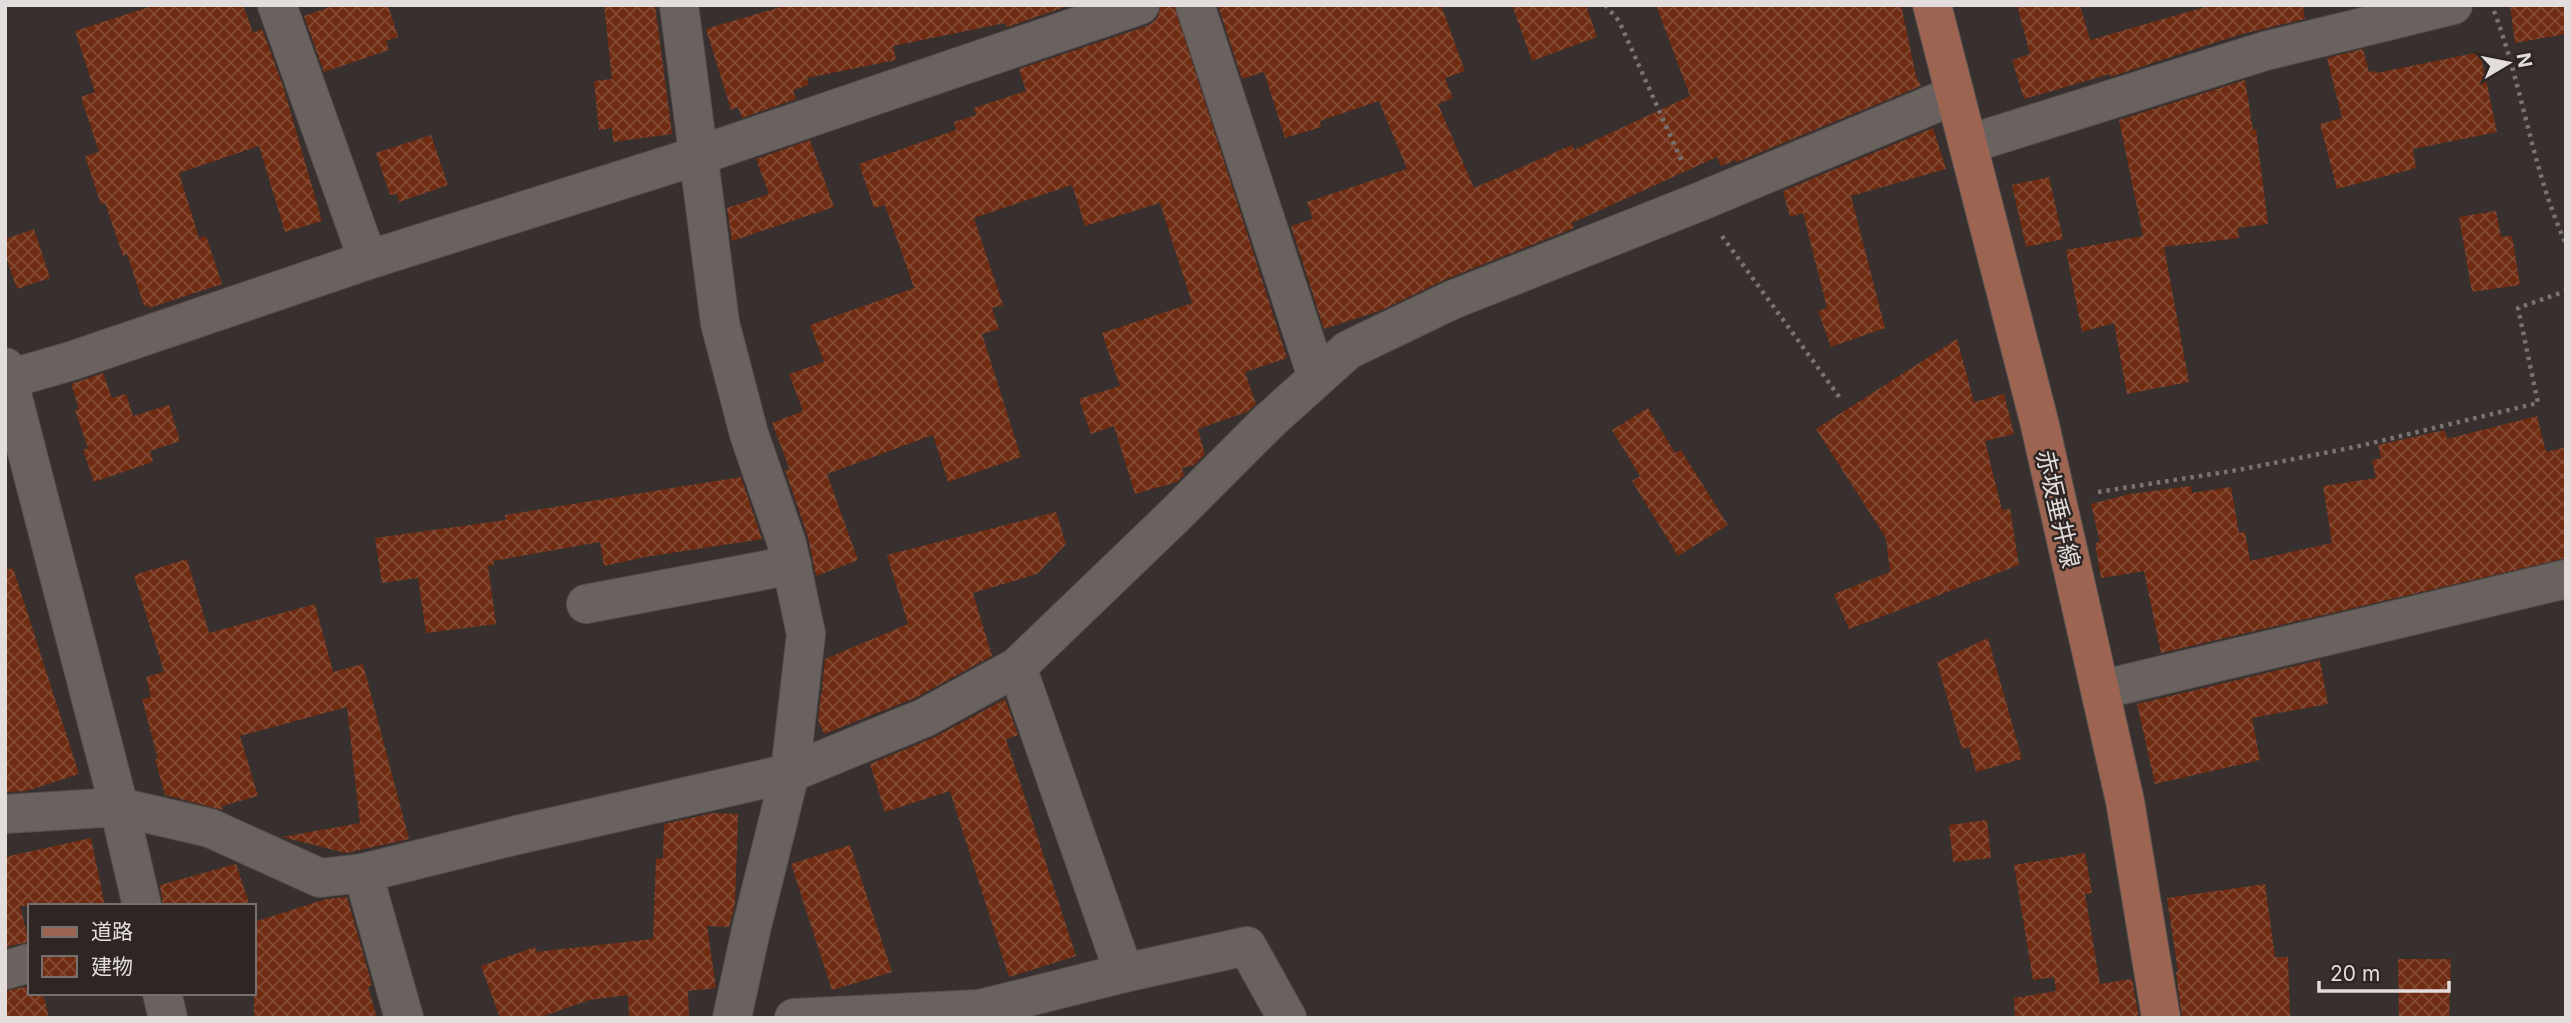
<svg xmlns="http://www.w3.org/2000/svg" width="2571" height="1023" font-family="Inter,'Noto Sans JP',sans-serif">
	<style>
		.building { fill: url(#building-cross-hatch) }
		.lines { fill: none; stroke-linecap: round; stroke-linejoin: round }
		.minor-casing { stroke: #554f4e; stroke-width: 40 }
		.major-casing { stroke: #554f4e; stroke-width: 40 }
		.path { stroke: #797371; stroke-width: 4.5; stroke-dasharray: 3.5 5; stroke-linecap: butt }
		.minor { stroke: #69625f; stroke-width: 38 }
		.major { stroke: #9d6551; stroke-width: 38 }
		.labels { text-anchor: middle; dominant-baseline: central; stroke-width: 5; stroke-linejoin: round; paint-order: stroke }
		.street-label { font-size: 24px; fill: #e3dedd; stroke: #2d2624 }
	</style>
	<defs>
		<pattern id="building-cross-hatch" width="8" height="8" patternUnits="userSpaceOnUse" patternTransform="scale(1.75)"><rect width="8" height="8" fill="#6f2c12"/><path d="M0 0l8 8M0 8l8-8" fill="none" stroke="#834a34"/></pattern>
	</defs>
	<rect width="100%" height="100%" fill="#37302e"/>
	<!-- building -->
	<g class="building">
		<polygon points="155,5 243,5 253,33 262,29 283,86 322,221 285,232 259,146 179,173 199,238 206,236 222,284 149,308 148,305 144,306 127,254 123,256 105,203 101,204 85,156 99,152 81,97 95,92 75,31"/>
		<polygon points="336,5 388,5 398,37 386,41 389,50 324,72 304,16"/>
		<polygon points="604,5 655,5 672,134 613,142 612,128 599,130 594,81 612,79"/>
		<polygon points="787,5 1071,5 1007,27 1005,23 893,46 896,60 807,78 809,85 793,90 796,99 742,118 738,107 731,110 706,29"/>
		<polygon points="1161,5 1174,5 1287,358 1245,372 1256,404 1247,412 1198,429 1205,454 1194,465 1182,468 1184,475 1177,482 1135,494 1114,426 1091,434 1079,399 1120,386 1102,333 1192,303 1160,203 1085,226 1072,185 974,218 1003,305 992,308 999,329 982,334 1021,457 948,482 933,435 827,474 858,560 816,576 808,537 785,470 790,470 772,423 803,411 789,374 824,362 810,325 914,288 885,205 874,208 859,164 956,130 954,122 976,115 974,108 1026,91 1019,69 1147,26 1157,19"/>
		<polygon points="1218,5 1441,5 1465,71 1445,78 1453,98 1438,104 1474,188 1572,145 1574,150 1690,96 1656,5 1901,5 1916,76 1921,86 1737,162 1736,160 1721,166 1717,157 1572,223 1574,228 1444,280 1382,310 1324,329 1291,226 1313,219 1307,202 1407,169 1379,101 1320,121 1321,127 1285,138 1264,72 1242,79"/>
		<polygon points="1512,5 1586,5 1597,37 1532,61"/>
		<polygon points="2017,5 2080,5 2090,40 2212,5 2303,5 2305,19 2238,35 2110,77 2110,74 2024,99 2012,60 2030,54"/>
		<polygon points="2510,5 2566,5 2566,34 2515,43"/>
		<polygon points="2363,49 2369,72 2375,71 2376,73 2480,52 2497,132 2413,149 2416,168 2337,189 2320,124 2342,118 2327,58"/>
		<polygon points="2245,80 2253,130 2256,129 2268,224 2238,228 2239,238 2164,247 2189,382 2127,394 2114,323 2082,332 2066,250 2143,236 2119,120"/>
		<polygon points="1933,128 1946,169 1851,196 1885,328 1831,347 1818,311 1827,308 1803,213 1790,217 1783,191"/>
		<polygon points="431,135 448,185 399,202 397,194 390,195 376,153"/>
		<polygon points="810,140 834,207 732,241 727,208 769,194 756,159"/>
		<polygon points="2049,177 2063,239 2026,247 2012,185"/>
		<polygon points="2496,211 2501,237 2512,236 2520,285 2472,292 2459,217"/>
		<polygon points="34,229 50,278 17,289 5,254 5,239"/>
		<polygon points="1957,339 1974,402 2004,394 2014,434 1985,441 2002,510 2010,509 2019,565 1849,629 1834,594 1890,572 1886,538 1816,429"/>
		<polygon points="103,373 112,398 126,394 133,416 169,405 180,441 150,451 153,462 94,482 83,450 88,448 75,410 79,409 71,384"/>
		<polygon points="1648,408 1675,453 1681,450 1728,525 1678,556 1632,481 1640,476 1612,430"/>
		<polygon points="2537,416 2546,452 2566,447 2566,558 2161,653 2144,571 2101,578 2095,543 2100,542 2091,504 2130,494 2191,486 2192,493 2231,487 2239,533 2245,532 2250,561 2332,543 2323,486 2376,478 2372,460 2381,458 2378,445 2445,430 2447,439"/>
		<polygon points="741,477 762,539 645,557 604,566 600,542 493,561 494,565 488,566 496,624 426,633 418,578 382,583 375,538 506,520 505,515"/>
		<polygon points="1056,512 1066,544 1037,574 973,593 992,656 915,698 824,734 818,720 821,694 823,693 822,689 825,659 908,624 887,555"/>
		<polygon points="187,559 209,633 315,604 333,672 363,664 409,839 346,853 282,837 360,823 347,707 240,736 258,796 222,806 223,810 165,795 155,759 158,759 142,699 151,697 146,677 164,672 134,575"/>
		<polygon points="13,568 79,774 26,791 5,792 5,570"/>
		<polygon points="1988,638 2022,759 1976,772 1969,747 1962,749 1937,662"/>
		<polygon points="2320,660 2328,704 2252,718 2260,760 2155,784 2137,704"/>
		<polygon points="1005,699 1018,735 1006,739 1076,956 1009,977 950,791 885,812 870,764 935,737"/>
		<polygon points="713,813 738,814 735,904 729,927 707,926 716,988 688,991 689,1018 629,1018 628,995 589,1000 538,1018 500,1018 481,966 535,947 536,952 653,939 656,858 663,859 664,824"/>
		<polygon points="1987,820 1991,858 1953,862 1949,825"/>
		<polygon points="91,838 105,906 20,906 29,942 5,947 5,857"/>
		<polygon points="850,845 892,972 832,990 791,864"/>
		<polygon points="2085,853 2092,893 2085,894 2100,984 2132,979 2139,1018 2015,1018 2014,998 2056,991 2054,977 2033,980 2014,865"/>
		<polygon points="236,864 250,906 163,906 160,885"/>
		<polygon points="2265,884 2275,957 2288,957 2290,1018 2182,1018 2176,972 2178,972 2167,898"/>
		<polygon points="347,897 372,985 368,987 377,1018 254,1018 254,922 326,899"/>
		<polygon points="2398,959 2451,959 2449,1018 2399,1018"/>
		<polygon points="30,986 30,993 43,993 49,1018 5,1018 5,991"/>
	</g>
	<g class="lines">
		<!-- minor casing -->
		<g class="minor-casing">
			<g id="minor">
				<polyline points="277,5 368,260"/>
				<polyline points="679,5 720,323 749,434 787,544 806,634 790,773 751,930 732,1018"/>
				<polyline points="1195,5 1317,377"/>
				<polyline points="1969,144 2265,51 2453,5"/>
				<polyline points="5,367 119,807 142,906"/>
				<polyline points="5,380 71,361 368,260 697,156 1140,5"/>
				<polyline points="586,604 792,565"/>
				<polyline points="1017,667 1124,973 1247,946 1287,1018"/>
				<polyline points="2100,690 2566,579"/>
				<polyline points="5,814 119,807 210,828 320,878 363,873"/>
				<polyline points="5,970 30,963"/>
				<polyline points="162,993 168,1018"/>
				<polyline points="404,1018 363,873 517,835 790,773 924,718 1017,667 1173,517 1268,422 1348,350 1452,300 1699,202 1955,95"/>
				<polyline points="794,1018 980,1009 1124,973"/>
			</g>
		</g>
		<!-- major casing -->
		<g class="major-casing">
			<polyline id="major" points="1932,5 2039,421 2125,801 2161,1018"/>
		</g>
		<!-- path -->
		<g class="path">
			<polyline points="1605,5 1619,21 1683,164"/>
			<path d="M2494 11C2523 87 2532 170 2566 244"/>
			<polyline points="1722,236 1840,398"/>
			<polyline points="2098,492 2238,470 2355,447 2538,403 2518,308 2566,291"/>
		</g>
		<!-- minor -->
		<use href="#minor" class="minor"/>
		<!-- major -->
		<use href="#major" class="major"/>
	</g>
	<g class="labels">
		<!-- street labels -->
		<g class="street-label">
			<text transform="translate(2058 509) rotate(77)">赤坂垂井線</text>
		</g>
	</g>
	<!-- border -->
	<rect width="2571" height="1023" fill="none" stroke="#e3dedd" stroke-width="14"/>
	<!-- legend -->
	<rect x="28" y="904" width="228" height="91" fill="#2d2624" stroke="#76706e" stroke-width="2"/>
	<rect x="42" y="927" width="35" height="10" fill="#9d6551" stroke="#76706e" stroke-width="2"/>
	<text x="91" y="939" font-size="21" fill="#e3dedd">道路</text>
	<rect x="42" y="956" width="35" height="21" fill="url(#building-cross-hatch)" stroke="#76706e" stroke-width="2"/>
	<text x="91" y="974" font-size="21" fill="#e3dedd">建物</text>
	<!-- north arrow -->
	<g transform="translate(2508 63) rotate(80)" stroke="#2d2624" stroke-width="5" paint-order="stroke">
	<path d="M0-5L12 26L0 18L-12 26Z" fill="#e3dedd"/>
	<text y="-10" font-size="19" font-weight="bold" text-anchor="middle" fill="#e3dedd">N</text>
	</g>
	<!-- scale -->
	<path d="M2319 981v10h130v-10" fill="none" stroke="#e3dedd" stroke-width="3.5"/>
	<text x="2330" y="981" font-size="21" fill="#e3dedd" stroke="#2d2624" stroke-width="5" paint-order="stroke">20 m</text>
</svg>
